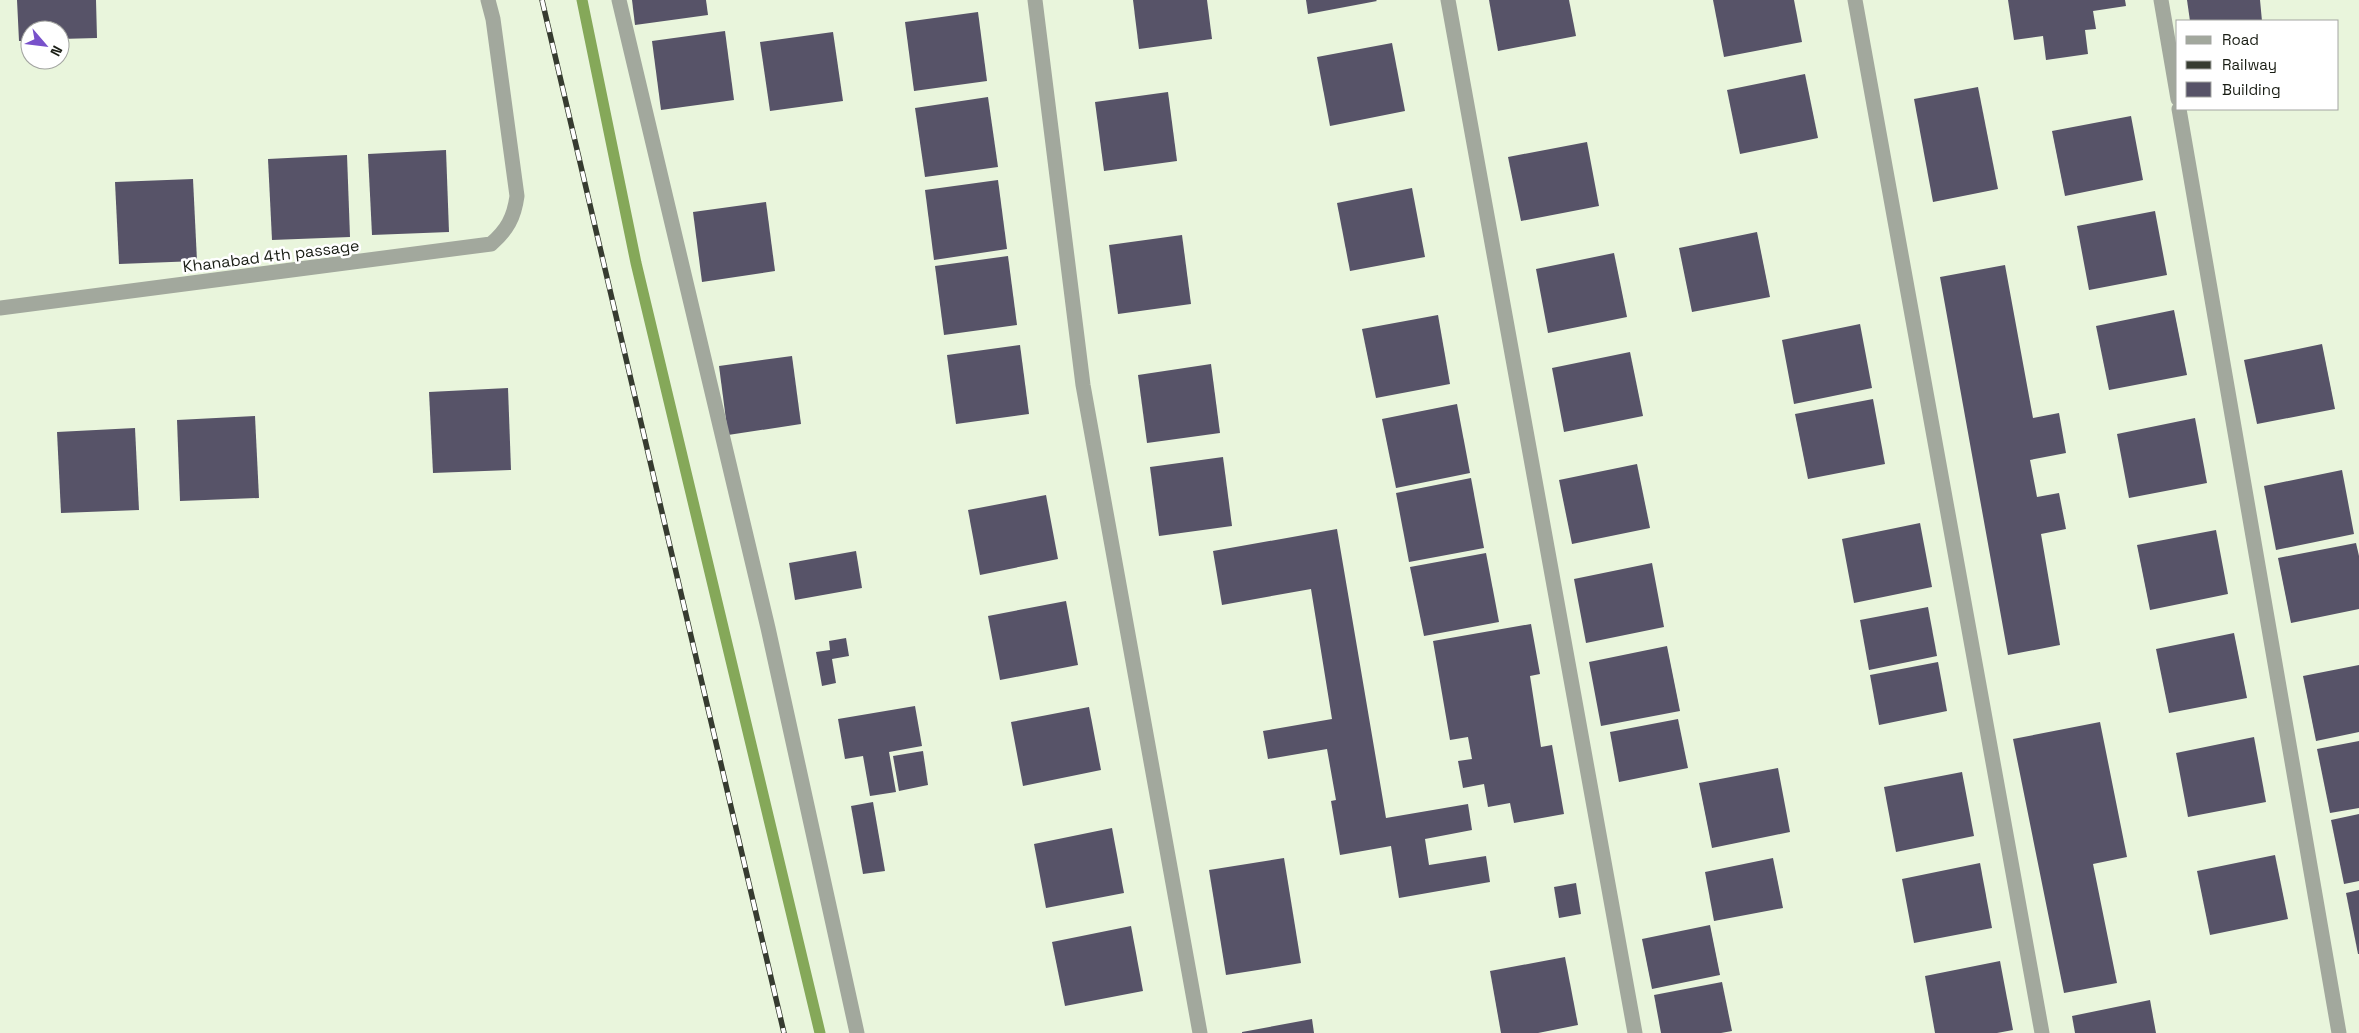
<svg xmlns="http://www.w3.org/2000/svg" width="2359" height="1033" font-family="'Space Grotesk',sans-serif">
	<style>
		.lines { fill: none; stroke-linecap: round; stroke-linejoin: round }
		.stream { stroke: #85a859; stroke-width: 11 }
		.building { fill: #575368 }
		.minor { stroke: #a2a89d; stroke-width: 15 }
		.rail-casing { stroke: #363b30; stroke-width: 5.5 }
		.rail { stroke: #fff; stroke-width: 4; stroke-dasharray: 11; stroke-linecap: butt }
		.labels { text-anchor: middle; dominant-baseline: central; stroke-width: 5; stroke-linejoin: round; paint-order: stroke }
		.street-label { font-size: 16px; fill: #191d14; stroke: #fff }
	</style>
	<rect width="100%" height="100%" fill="#e9f5dc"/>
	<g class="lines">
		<!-- stream -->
		<polyline class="stream" points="582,0 636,263 820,1033"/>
	</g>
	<!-- building -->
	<g class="building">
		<polygon points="17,0 96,0 97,38 60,39 60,30 30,30 30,41 19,41"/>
		<polygon points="632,0 706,0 708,15 635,25"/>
		<polygon points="1133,0 1207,0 1212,39 1139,49"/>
		<polygon points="1306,0 1376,0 1377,1 1308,14"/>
		<polygon points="1489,0 1569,0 1576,36 1498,51"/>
		<polygon points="1713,0 1794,0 1802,42 1724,57"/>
		<polygon points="2008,0 2125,0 2126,6 2093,11 2096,29 2085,30 2088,54 2046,60 2043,36 2014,40"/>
		<polygon points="2187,0 2260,0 2262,21 2190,21"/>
		<polygon points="978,12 987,81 914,91 905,22"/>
		<polygon points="725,31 734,100 661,110 652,41"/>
		<polygon points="833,32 843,101 770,111 760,42"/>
		<polygon points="1392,43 1405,111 1330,126 1317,57"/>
		<polygon points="1805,74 1818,138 1740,154 1727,90"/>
		<polygon points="1978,87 1998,189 1933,202 1914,99"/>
		<polygon points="1168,92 1177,161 1104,171 1095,102"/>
		<polygon points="988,97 998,167 925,177 915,108"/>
		<polygon points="2131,116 2143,180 2065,196 2052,131"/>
		<polygon points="1587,142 1599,206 1521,221 1508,157"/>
		<polygon points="446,150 449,232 372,235 368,154"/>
		<polygon points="347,155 350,237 272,240 268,159"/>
		<polygon points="193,179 197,261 119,264 115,182"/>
		<polygon points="998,180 1007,249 934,260 925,190"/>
		<polygon points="1412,188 1425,257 1350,271 1337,203"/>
		<polygon points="766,202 775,271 702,282 693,212"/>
		<polygon points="2155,211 2167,275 2089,290 2077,226"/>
		<polygon points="1757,232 1770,297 1692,312 1679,248"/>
		<polygon points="1182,235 1191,304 1118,314 1109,245"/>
		<polygon points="1614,253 1627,317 1548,333 1536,269"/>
		<polygon points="1008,256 1017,325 944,335 935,266"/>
		<polygon points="2005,265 2033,418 2059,413 2066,453 2030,460 2037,497 2059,493 2066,529 2041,534 2060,645 2008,655 1940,277"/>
		<polygon points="2174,310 2187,375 2109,390 2096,326"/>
		<polygon points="1438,315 1450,384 1376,398 1362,329"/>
		<polygon points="1860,324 1872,388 1794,404 1782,340"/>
		<polygon points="2322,344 2335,409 2257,424 2244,360"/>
		<polygon points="1020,345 1029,414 956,424 947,355"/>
		<polygon points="1630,352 1643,416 1564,432 1552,368"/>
		<polygon points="792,356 801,424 728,435 719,366"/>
		<polygon points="1211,364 1220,433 1147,443 1138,375"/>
		<polygon points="508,388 511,470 433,473 429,392"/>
		<polygon points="1873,399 1885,464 1808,479 1795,414"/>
		<polygon points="1457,404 1470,473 1396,488 1382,419"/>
		<polygon points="255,416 259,498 180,501 177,420"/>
		<polygon points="2195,418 2207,483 2129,498 2117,434"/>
		<polygon points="135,428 139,510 61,513 57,432"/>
		<polygon points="1223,457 1232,526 1159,536 1150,467"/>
		<polygon points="1637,464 1650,528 1572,544 1559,480"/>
		<polygon points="2342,470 2354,534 2276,550 2264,486"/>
		<polygon points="1471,478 1484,548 1409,562 1396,493"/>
		<polygon points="1046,495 1058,559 980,575 968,510"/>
		<polygon points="1920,523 1932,587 1854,603 1842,539"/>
		<polygon points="1337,529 1386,818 1468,804 1472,830 1425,839 1429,865 1486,856 1490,882 1399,898 1391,846 1340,855 1331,801 1336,800 1327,749 1268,759 1263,731 1332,719 1311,589 1222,605 1213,551"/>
		<polygon points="2216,530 2228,594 2150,610 2137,545"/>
		<polygon points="2356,543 2359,556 2359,609 2291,623 2278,558"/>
		<polygon points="856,551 862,588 795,600 789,563"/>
		<polygon points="1486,553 1499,622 1424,636 1410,567"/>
		<polygon points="1652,563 1664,627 1586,643 1574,579"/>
		<polygon points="1066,601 1078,665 1000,680 988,616"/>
		<polygon points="1928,607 1937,656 1869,670 1860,620"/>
		<polygon points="1531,624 1540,674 1530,676 1541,747 1552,745 1564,814 1514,823 1510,803 1488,807 1484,784 1463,788 1458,761 1472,759 1468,737 1450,740 1433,641"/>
		<polygon points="2234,633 2247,698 2169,713 2156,649"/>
		<polygon points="846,638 849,656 832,659 836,683 822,686 816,652 830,650 829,641"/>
		<polygon points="1667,646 1680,711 1601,726 1589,662"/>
		<polygon points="1938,662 1947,711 1879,725 1870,675"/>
		<polygon points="2359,665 2359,732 2316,741 2303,676"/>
		<polygon points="915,706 922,746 889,752 896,792 870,796 863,756 845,759 838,719"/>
		<polygon points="1089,707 1101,770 1023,786 1011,722"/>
		<polygon points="1678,719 1688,768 1619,782 1610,732"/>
		<polygon points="2100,722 2127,857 2093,864 2117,983 2064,993 2013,739"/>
		<polygon points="2254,737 2266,802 2188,817 2176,753"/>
		<polygon points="2359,741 2359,808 2330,813 2317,749"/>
		<polygon points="923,751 928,785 899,791 893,756"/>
		<polygon points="1778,768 1790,832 1712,848 1699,783"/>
		<polygon points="1962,772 1974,836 1896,852 1884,787"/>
		<polygon points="873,802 885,871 863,874 851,806"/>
		<polygon points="2359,814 2359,881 2344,884 2331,820"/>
		<polygon points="1112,828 1124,893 1046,908 1034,844"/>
		<polygon points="2275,855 2288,919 2210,935 2197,871"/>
		<polygon points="1284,858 1301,963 1226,975 1209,870"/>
		<polygon points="1773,858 1783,908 1714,921 1705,872"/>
		<polygon points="1980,863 1992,928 1914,943 1902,879"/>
		<polygon points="1576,883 1581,914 1559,918 1554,887"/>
		<polygon points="2359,890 2359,954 2358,954 2346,893"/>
		<polygon points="1710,925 1720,975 1652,989 1642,939"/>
		<polygon points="1131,926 1143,991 1065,1006 1052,942"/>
		<polygon points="1565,957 1578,1025 1538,1033 1501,1033 1490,971"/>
		<polygon points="2000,961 2013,1030 1997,1033 1935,1033 1925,976"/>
		<polygon points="1722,982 1732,1031 1721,1033 1661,1033 1654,995"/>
		<polygon points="2150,1000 2156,1033 2075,1033 2072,1016"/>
		<polygon points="1312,1019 1314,1033 1242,1033 1242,1032"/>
	</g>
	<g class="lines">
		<!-- minor -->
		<g class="minor">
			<polyline points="619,0 768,628 857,1033"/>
			<polyline points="1035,0 1083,385 1200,1033"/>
			<polyline points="1448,0 1635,1033"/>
			<polyline points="1855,0 2042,1033"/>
			<polyline points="2161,0 2178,99"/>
			<polyline points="2179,109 2339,1033"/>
			<path d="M0 308 491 244C507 230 514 218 517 196L493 19 488 0"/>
		</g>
		<!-- rail casing -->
		<g class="rail-casing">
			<polyline id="rail" points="542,0 784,1033"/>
		</g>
		<!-- rail -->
		<use href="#rail" class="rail"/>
	</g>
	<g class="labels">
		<!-- street labels -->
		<g class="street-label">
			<text transform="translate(271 256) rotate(-7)">Khanabad 4th passage</text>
		</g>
	</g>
	<!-- legend -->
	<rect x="2176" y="20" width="162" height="90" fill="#ffffff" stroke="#a3a5a1"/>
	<rect x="2186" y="36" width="25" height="8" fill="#a2a89d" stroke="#a3a5a1"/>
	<text x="2222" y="45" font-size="15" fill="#191d14">Road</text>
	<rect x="2186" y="61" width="25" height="8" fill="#363b30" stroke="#a3a5a1"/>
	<text x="2222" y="70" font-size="15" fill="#191d14">Railway</text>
	<rect x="2186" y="82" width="25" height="15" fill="#575368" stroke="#a3a5a1"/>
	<text x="2222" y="95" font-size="15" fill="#191d14">Building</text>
	<!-- north arrow -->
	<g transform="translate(45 45) rotate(118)"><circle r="24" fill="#ffffff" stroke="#a3a5a1"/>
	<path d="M0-4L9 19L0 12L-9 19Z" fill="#7851ca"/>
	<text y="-8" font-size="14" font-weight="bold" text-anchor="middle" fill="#191d14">N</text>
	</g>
</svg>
